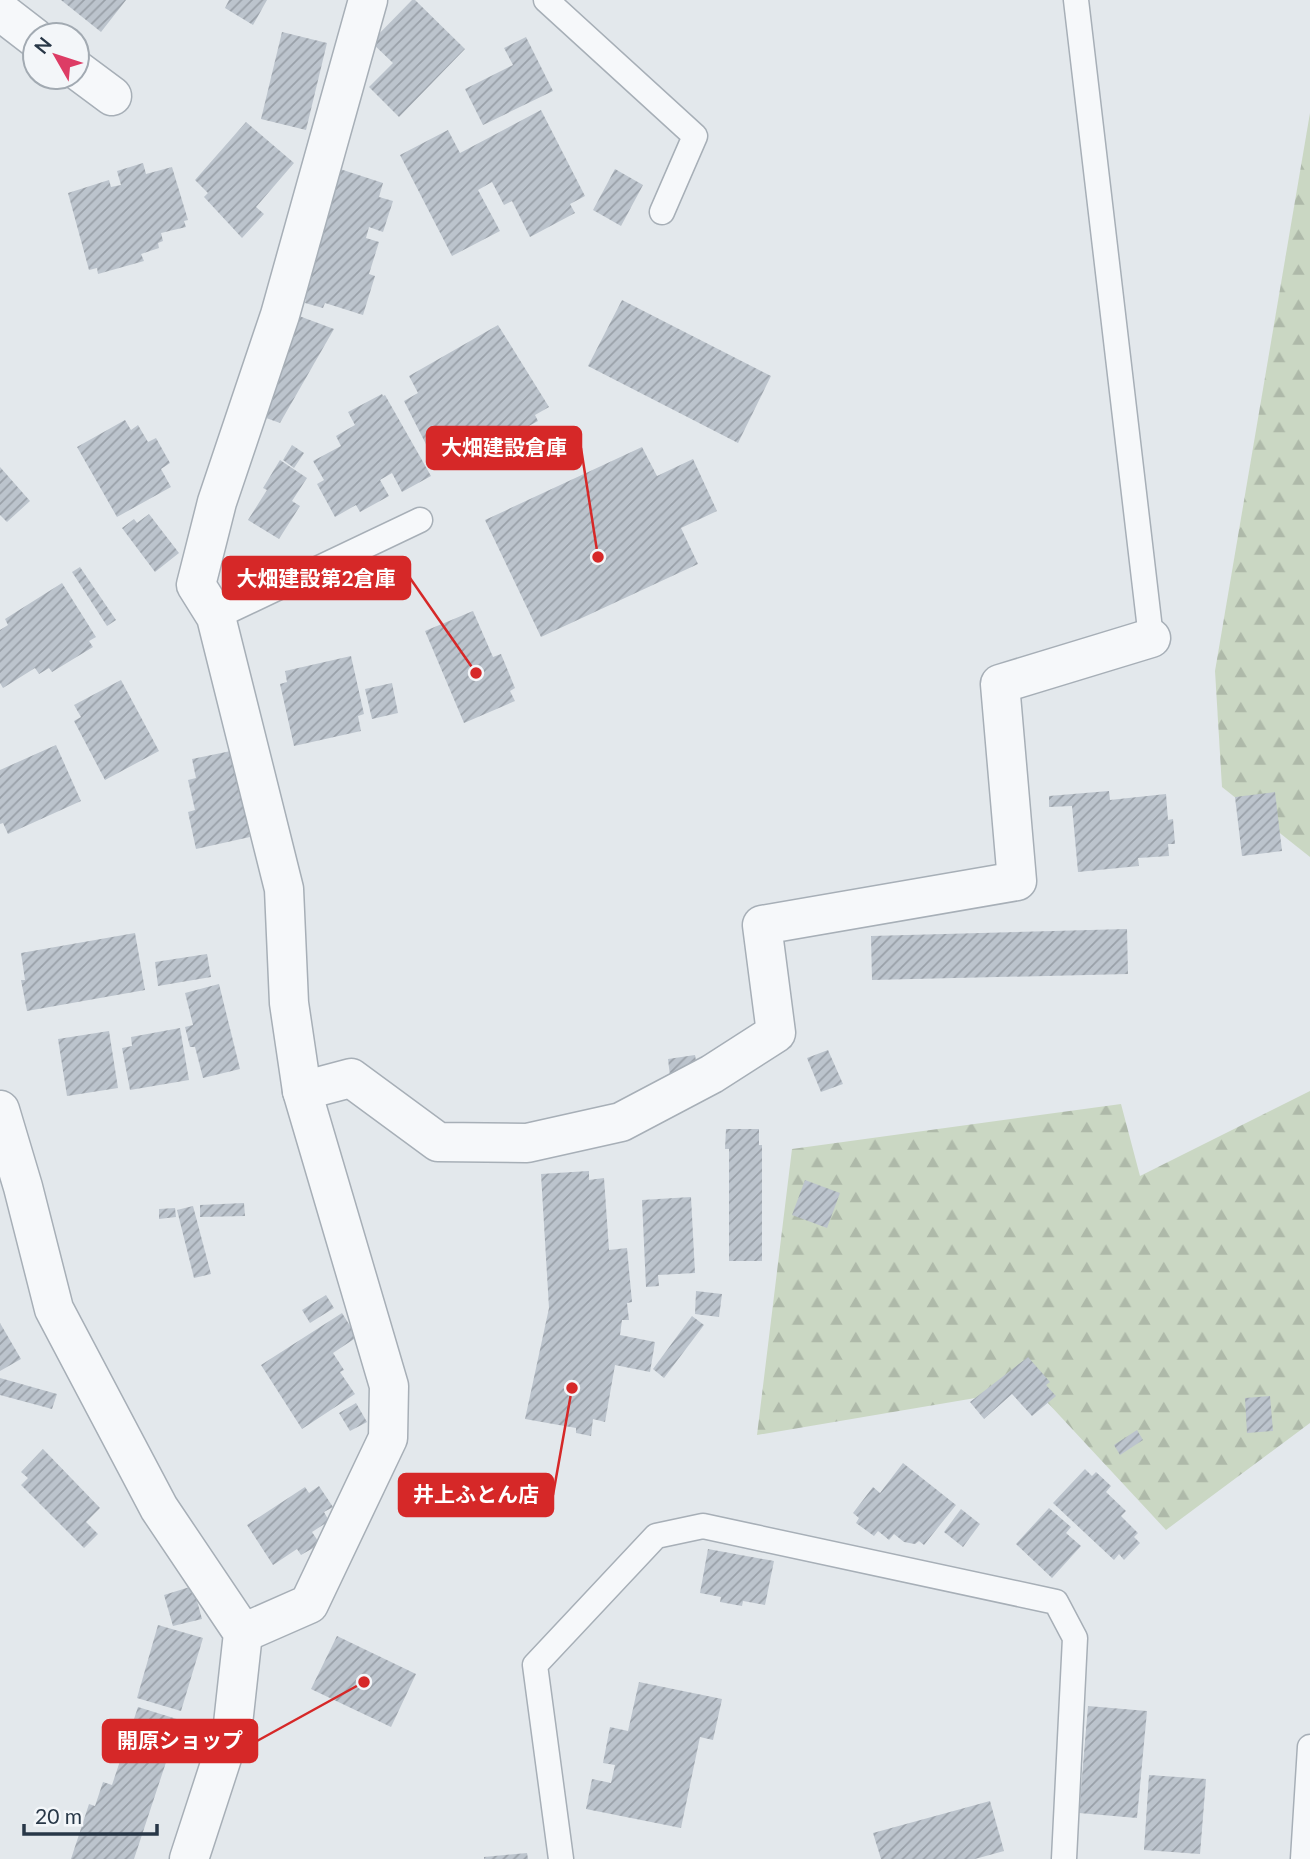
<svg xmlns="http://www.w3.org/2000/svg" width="1310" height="1859" font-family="Lato,'Noto Sans JP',sans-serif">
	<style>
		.forest { fill: url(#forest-firs) }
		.building { fill: url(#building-hatch) }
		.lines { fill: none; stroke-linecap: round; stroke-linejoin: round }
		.service-casing { stroke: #a7afb7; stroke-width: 27 }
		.minor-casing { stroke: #a7afb7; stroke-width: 41 }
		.tertiary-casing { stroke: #a7afb7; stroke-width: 41 }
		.service { stroke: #f6f8fa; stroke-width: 24 }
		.minor { stroke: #f6f8fa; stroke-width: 38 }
		.tertiary { stroke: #f6f8fa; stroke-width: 38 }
		.leader { fill: none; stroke: #d62828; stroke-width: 2.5 }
		.callout-dot { fill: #d62828; stroke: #f3f6f9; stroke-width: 2.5 }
		.callout { fill: #d62828; stroke: #d62828; stroke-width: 2.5 }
		.callout-label { font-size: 21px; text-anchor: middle; font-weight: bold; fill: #fff }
	</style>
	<defs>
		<pattern id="forest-firs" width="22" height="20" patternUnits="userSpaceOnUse" patternTransform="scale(1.75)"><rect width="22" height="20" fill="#cad7c3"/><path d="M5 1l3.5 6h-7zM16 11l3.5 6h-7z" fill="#aeb9a9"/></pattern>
		<pattern id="building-hatch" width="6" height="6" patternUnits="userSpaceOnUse" patternTransform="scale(1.75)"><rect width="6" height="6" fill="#bcc4cd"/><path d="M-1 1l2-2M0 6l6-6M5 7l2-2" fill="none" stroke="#99a0a8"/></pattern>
	</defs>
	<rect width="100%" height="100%" fill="#e3e8ec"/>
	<!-- forest -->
	<g class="forest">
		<polygon points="1310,113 1310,857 1222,787 1215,671"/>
		<polygon points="1310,1091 1310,1423 1166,1530 1034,1388 757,1435 792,1149 1121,1104 1140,1176"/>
	</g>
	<!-- building -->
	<g class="building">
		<polygon points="61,0 126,0 101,32"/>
		<polygon points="229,0 267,0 253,25 225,8"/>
		<polygon points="412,0 415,0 465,49 399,117 369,87 393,63 371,42"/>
		<polygon points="282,32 327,43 306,130 261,119"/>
		<polygon points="526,37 553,91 483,125 465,89 513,65 504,48"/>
		<polygon points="541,110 585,196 570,204 575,213 530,237 512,201 504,205 492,182 478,190 500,231 452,256 400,155 448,130 460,153"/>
		<polygon points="246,122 294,163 256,207 264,214 242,238 204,197 208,193 195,180"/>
		<polygon points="143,163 146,174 172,167 188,220 184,221 186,227 161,233 163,241 158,243 159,248 141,254 144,261 98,274 97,268 89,270 68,193 109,180 111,187 121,185 117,171"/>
		<polygon points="340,169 383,183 379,197 393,201 383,232 369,227 366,238 379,242 369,274 375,276 363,315 325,303 323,308 305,303 306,299 301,298"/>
		<polygon points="615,169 643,185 621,226 593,210"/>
		<polygon points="622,300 771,376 738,443 588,366"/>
		<polygon points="291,313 334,329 280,423 255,414"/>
		<polygon points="498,325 549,407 535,415 538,421 505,439 501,432 492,438 495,443 459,464 452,452 434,460 404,401 418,393 409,376"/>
		<polygon points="382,394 383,396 385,395 431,476 402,492 392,473 380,480 389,496 360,512 356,505 335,517 317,484 324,480 313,461 341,446 336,436 355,425 348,412"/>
		<polygon points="125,420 131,430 138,425 148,442 156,438 170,463 161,469 171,487 117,517 77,447"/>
		<polygon points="292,445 304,453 294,468 283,460"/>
		<polygon points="642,447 657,476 693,459 717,511 681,528 698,564 541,637 485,520"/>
		<polygon points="280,460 307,478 292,501 300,506 279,539 248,520 267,490 263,488"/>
		<polygon points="0,467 30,501 7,522 0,515"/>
		<polygon points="149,514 179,553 155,572 122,528 134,519 137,523"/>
		<polygon points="80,567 116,620 107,626 72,572"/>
		<polygon points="62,583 96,637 89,641 93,647 52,672 49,668 39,674 35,668 3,688 0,683 0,630 8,625 5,619"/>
		<polygon points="473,611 493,657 501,654 515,688 510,691 515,701 464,723 425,631"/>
		<polygon points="351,656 364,714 358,716 361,731 294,746 280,684 287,682 285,671"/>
		<polygon points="121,680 159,751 105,780 74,721 81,717 74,705"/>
		<polygon points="392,683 398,713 372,719 365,689"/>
		<polygon points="56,745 81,801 8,834 3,823 0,824 0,770"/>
		<polygon points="231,751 250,837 196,849 188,812 195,810 188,780 196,778 192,759"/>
		<polygon points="1109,791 1110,800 1166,794 1168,820 1173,819 1175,844 1168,844 1169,856 1138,858 1139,866 1078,872 1072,806 1049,807 1049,796"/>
		<polygon points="1275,792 1282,851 1242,856 1235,797"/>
		<polygon points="1127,929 1128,974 872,980 871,936"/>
		<polygon points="135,933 145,990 27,1011 21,980 25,980 21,953"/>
		<polygon points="207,954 211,977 158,986 155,962"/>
		<polygon points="219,984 240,1069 203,1078 195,1047 190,1047 185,1027 193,1025 185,993"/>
		<polygon points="180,1028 189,1080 130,1090 122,1048 132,1046 131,1037"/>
		<polygon points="109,1031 118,1088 67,1096 58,1039"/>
		<polygon points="828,1050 843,1084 821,1092 807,1058"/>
		<polygon points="695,1055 698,1072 670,1076 668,1059"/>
		<polygon points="726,1129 759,1129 759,1145 762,1145 762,1261 729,1261 729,1149 725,1149"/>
		<polygon points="589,1171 589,1180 604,1178 609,1250 627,1248 632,1302 627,1303 629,1320 622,1320 620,1335 655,1342 650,1372 615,1365 605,1422 593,1419 591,1436 576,1433 576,1428 525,1419 549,1308 541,1174"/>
		<polygon points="805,1180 840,1193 827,1228 792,1215"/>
		<polygon points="691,1197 695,1273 658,1275 659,1286 646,1287 642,1200"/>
		<polygon points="244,1203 245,1216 200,1217 200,1205"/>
		<polygon points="193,1206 211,1274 194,1278 177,1210"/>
		<polygon points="175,1208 176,1217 159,1219 159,1209"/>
		<polygon points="696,1291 722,1294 719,1317 695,1314"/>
		<polygon points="326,1295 334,1308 310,1323 302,1310"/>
		<polygon points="342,1313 357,1337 333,1353 344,1370 340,1372 355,1394 302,1429 261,1365"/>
		<polygon points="692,1316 704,1325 664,1378 653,1369"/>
		<polygon points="0,1323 21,1359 0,1371"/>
		<polygon points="1028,1357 1050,1382 1046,1385 1056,1396 1032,1416 1012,1394 984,1419 970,1402"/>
		<polygon points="0,1378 57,1394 52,1409 0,1395"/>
		<polygon points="1270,1396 1273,1431 1247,1433 1245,1398"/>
		<polygon points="356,1403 367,1422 350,1431 339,1413"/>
		<polygon points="1137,1430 1143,1440 1120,1455 1114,1445"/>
		<polygon points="43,1449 100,1508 86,1522 98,1534 84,1548 21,1485 28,1478 21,1472"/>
		<polygon points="903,1463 956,1505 924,1545 919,1541 915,1544 904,1542 894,1534 889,1540 878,1531 874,1536 856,1523 859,1518 853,1513 873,1487 880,1493"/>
		<polygon points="1085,1469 1092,1476 1096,1472 1111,1486 1106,1492 1126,1511 1121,1516 1138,1533 1134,1537 1140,1543 1124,1560 1119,1554 1114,1560 1053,1503"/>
		<polygon points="319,1486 333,1507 324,1512 329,1521 312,1532 320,1544 301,1555 297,1549 273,1565 247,1525 305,1487 309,1493"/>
		<polygon points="1049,1508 1071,1527 1066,1533 1081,1546 1052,1578 1016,1544"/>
		<polygon points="961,1509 980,1524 963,1547 944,1532"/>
		<polygon points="708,1549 774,1561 765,1605 743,1601 742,1606 720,1602 721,1597 700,1593"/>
		<polygon points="193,1586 202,1619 173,1626 164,1595"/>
		<polygon points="158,1625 203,1638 181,1711 137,1698"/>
		<polygon points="337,1636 416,1674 391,1727 311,1689"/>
		<polygon points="639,1682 722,1699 713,1740 700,1737 681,1828 586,1809 592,1779 611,1783 615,1765 603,1763 610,1727 628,1731"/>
		<polygon points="1088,1706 1147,1711 1137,1818 1079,1813"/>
		<polygon points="138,1707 180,1720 134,1859 71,1859 89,1804 95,1806 103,1782 112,1785"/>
		<polygon points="1149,1775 1206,1779 1200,1854 1144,1850"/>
		<polygon points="990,1801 1004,1851 975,1859 881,1859 873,1833"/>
		<polygon points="527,1853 528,1859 484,1859 484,1857"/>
	</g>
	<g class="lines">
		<!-- service casing -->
		<g class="service-casing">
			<g id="service">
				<polyline points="546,0 695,136 662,212"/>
				<polyline points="1076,0 1151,638"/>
				<polyline points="216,617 420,520"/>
				<polyline points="561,1859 535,1665 656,1536 703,1526 1056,1602 1075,1638 1064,1859"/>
				<polyline points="1303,1859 1310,1747"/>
			</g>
		</g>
		<!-- minor casing -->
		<g class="minor-casing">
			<g id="minor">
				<polyline points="0,11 35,38"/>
				<polyline points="77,70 112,96"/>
				<polyline points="302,1091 351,1078 438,1142 527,1143 621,1122 712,1074 776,1033 762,925 1017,881 1000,684 1151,638"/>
				<polyline points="243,1633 309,1604 388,1438 389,1386 302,1091 289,1003 284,889 216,617 196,585 217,502 280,315 368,0"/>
			</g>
		</g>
		<!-- tertiary casing -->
		<g class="tertiary-casing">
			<polyline id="tertiary" points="0,1110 23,1187 54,1309 159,1508 243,1633 233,1724 189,1859"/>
		</g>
		<!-- service -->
		<use href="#service" class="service"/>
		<!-- minor -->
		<use href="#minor" class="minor"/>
		<!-- tertiary -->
		<use href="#tertiary" class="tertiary"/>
	</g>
	<!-- callouts -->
	<path class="leader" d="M598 557L581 448M476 673L410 578M572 1388L553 1495M364 1682L257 1741"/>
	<g class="callout-dot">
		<circle cx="598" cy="557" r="7"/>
		<circle cx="476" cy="673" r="7"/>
		<circle cx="572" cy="1388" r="7"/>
		<circle cx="364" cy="1682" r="7"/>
	</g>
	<g class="callout">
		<rect x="427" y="427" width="154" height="42" rx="7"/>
		<rect x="223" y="557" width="187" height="42" rx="7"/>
		<rect x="399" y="1474" width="154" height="42" rx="7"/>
		<rect x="103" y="1720" width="154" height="42" rx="7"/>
	</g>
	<g class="callout-label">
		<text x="504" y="455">大畑建設倉庫</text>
		<text x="316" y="586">大畑建設第2倉庫</text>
		<text x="476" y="1502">井上ふとん店</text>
		<text x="180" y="1748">開原ショップ</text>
	</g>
	<!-- north arrow -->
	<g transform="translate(56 56) rotate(309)"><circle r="33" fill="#f3f6f9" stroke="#a2aab2" stroke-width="2"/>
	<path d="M0-5L12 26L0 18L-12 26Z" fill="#dd3c65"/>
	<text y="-10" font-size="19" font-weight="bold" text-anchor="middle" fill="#283747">N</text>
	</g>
	<!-- scale -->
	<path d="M24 1824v10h133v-10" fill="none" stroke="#283747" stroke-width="3.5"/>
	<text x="35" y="1824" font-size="21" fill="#283747" stroke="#f3f6f9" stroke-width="5" paint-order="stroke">20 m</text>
</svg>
